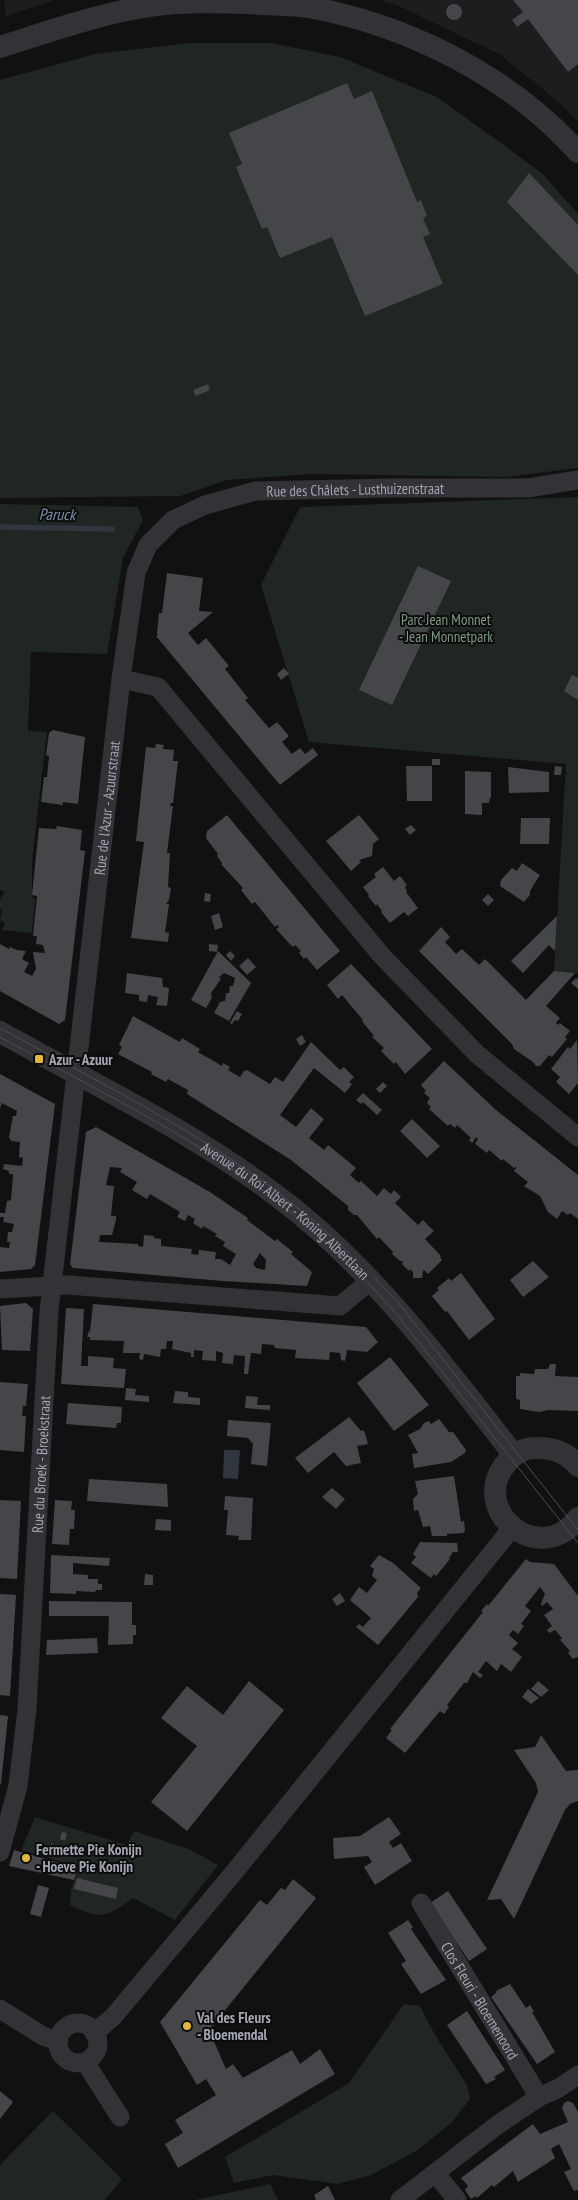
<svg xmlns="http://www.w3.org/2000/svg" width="578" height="2200" font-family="'PT Sans Narrow',sans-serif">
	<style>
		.built { fill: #1d1d1f }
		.green { fill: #202621 }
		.water { fill: #30363d }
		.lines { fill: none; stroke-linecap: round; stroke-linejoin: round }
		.stream { stroke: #30363d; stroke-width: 5.5 }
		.building { fill: #45464a; fill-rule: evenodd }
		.minor { stroke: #323237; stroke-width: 19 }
		.tertiary { stroke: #323237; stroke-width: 22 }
		.tram { stroke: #4d4e53; stroke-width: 1 }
		.poi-dot { fill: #dfb73c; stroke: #0c0c0d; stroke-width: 2 }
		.labels { text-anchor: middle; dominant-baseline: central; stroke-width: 4; stroke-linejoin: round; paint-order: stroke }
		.street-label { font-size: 15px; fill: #a3a6b1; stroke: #0c0c0d }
		.park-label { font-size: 15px; fill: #7c9b81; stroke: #0c0c0d }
		.poi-label { font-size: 15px; font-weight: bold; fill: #a3a6b1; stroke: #0c0c0d; text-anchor: start }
		.water-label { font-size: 16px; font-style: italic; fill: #7d91aa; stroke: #0c0c0d }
	</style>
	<rect width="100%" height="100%" fill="#111112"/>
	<!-- built -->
	<g class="built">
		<polygon points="4,0 55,0 6,16"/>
		<polygon points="380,0 578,0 578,122 561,104 499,54 399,6"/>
	</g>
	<!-- green -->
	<g class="green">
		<polygon points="190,43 271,43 340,57 437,97 542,173 578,214 578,468 507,477 312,474 227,480 180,496 0,498 0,80 95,54"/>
		<polygon points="578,497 578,973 554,971 566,764 309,742 261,585 300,507"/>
		<polygon points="0,504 138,507 143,520 123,558 107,654 31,652 28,731 47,732 32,861 32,897 35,899 32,933 2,930 5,923 0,920 2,910 0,908 0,900 5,891 0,890"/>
		<path d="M35 1817 127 1845 134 1831 191 1850 218 1865 175 1920 133 1898C105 1918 101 1920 70 1905L71 1890 79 1867 21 1850Z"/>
		<polygon points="404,2004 420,2006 435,2035 467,2085 470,2099 452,2122 418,2150 371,2175 338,2184 273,2175 234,2183 225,2157 349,2083"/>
		<polygon points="53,2111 122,2179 105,2200 0,2200 0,2165"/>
		<polygon points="270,2184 278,2200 195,2200"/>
	</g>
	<!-- water -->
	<polygon class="water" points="224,1450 240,1450 238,1479 223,1478"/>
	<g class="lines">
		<!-- stream -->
		<polyline class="stream" points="0,527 112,529"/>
	</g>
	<!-- building -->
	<g class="building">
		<polygon points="513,0 578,0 578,64 568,72 528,19 517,27 512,20 523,12"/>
		<circle cx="454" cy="12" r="8"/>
		<polygon points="347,83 354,99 372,91 417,202 421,200 427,216 423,218 430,234 423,237 443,284 365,316 332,237 280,258 267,227 262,229 236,167 242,164 229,133"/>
		<polygon points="529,173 578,225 578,275 507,202"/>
		<polygon points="208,384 210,390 196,396 193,390"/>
		<polygon points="418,566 451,581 392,705 359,690"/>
		<polygon points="167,573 203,578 199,611 213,612 188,633 198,645 206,638 229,666 225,669 248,698 245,700 269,728 277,722 289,736 282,742 292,754 300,748 305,754 313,748 318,755 280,785 156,636 158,635 157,633 159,613 162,613"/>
		<polygon points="284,668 289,674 281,680 277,674"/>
		<polygon points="572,675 578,678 578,700 564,691"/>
		<polygon points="53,730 85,737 78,804 63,802 63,805 41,802 44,777 47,777 49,756 46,755 49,733"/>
		<polygon points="156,744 164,745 163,749 174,750 173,761 178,761 173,803 171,803 170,806 173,806 167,853 170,853 168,887 171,888 169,900 166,904 169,904 165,932 169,933 168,942 131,938 144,842 136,841 146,747 155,748"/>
		<rect x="432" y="759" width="8" height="6"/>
		<polygon points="406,766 432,766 432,801 407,801"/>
		<polygon points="555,766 562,767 561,775 554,775"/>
		<polygon points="508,767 549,772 549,792 509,793"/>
		<polygon points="465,771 491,772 491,798 490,798 489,803 482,803 482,815 465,814"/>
		<polygon points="227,815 340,951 317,970 306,957 304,959 299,953 301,951 295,945 293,947 287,941 276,929 279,927 277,925 275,927 255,902 252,904 241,890 243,888 221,864 222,863 217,856 218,854 206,838 207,831"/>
		<polygon points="359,815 379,839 373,844 372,856 359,860 361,862 351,871 326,841"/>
		<polygon points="521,818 550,818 549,844 520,844"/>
		<polygon points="411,825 416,830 410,835 405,829"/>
		<polygon points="57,826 82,830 80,850 85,851 65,1020 59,1024 0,991 0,944 9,949 10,947 17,950 26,951 22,959 29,963 24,972 32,976 36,969 33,952 45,953 43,945 36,944 37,936 33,936 37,896 32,895 39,828 56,829"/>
		<polygon points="522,863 540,875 530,891 530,895 524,902 500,886 501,880 512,868 517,871"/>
		<polygon points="383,867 394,881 400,876 404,881 407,885 405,887 407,891 406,892 418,908 408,916 404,912 390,923 381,912 382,911 377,904 376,906 368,896 369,895 363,887 376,877 374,874"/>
		<polygon points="205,893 211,894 210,902 204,901"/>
		<polygon points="488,894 494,900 488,906 482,900"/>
		<polygon points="219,913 223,927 215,930 211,916"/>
		<polygon points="557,916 555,951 549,945 523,973 511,961"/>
		<polygon points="441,927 450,937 445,942 456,954 462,949 479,965 485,959 526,1000 554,971 575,973 546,1006 560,1018 556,1023 558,1025 560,1023 570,1031 565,1037 567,1039 552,1057 549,1055 540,1066 536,1066 533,1062 514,1049 512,1044 419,951"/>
		<polygon points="209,944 218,945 217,952 209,951"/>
		<polygon points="218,951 251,983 229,1021 214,1013 220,1002 225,1001 226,993 229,993 230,986 233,986 235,978 224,973 219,977 221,979 211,993 212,998 206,1008 191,1000"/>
		<polygon points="230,951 235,956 231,961 226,955"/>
		<polygon points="248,958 256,967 247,975 239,966"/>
		<polygon points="351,964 432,1049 405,1074 396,1062 394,1064 381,1051 384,1048 372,1037 374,1036 362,1021 363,1020 342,995 338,999 327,985"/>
		<polygon points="127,973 162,978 163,987 169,988 167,1006 156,1005 158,997 148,995 147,1002 139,1001 139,995 125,993"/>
		<polygon points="576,978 578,979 578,989 571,983"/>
		<polygon points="237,1011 242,1014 238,1021 235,1020 232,1024 230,1023"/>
		<polygon points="133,1016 180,1042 182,1038 200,1049 198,1052 222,1066 223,1063 230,1067 228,1070 240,1077 244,1071 247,1070 270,1084 275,1077 283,1082 311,1042 340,1070 344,1067 354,1077 349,1082 352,1084 345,1093 314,1068 280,1115 296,1127 311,1108 319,1115 324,1119 309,1138 324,1150 328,1145 356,1168 350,1175 359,1183 361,1181 377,1196 384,1188 391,1194 394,1190 401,1197 395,1203 418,1225 423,1220 434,1231 425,1239 441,1256 440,1257 442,1260 428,1274 424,1270 423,1271 422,1278 413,1278 413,1272 410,1269 409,1271 402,1264 403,1261 400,1261 392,1254 393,1252 379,1237 377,1239 357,1215 354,1215 348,1210 348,1206 291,1160 187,1094 188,1090 168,1079 166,1082 151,1074 152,1072 118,1054 122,1047 119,1045"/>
		<polygon points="302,1035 306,1042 300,1046 296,1039"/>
		<polygon points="577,1040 578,1083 569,1094 556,1082 560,1077 551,1069 568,1047 570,1049"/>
		<polygon points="444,1061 496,1110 578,1175 578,1219 570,1213 568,1215 562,1211 557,1219 548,1212 540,1196 524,1186 528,1182 514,1171 517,1167 514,1168 503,1159 502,1161 489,1150 487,1153 475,1144 478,1139 476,1137 472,1143 469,1140 471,1138 457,1125 455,1128 450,1124 448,1126 429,1109 431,1107 427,1103 430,1098 424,1093 426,1091 421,1085"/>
		<polygon points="0,1074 55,1104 35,1265 31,1269 0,1272 0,1247 9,1248 10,1242 7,1242 8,1232 12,1232 14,1224 3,1222 4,1217 0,1217 0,1213 5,1213 7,1201 11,1200 13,1174 9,1174 9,1171 3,1169 4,1164 22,1166 23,1158 19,1157 20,1142 11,1141 9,1137 13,1116 16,1116 17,1111 2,1103 0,1108"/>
		<polygon points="383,1082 387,1086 380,1093 376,1089"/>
		<polygon points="363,1093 382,1110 377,1115 363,1102 361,1104 356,1100"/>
		<polygon points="412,1119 440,1146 427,1158 400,1131"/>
		<path d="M96 1127 210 1192 248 1218 247 1220 275 1241 277 1239 293 1252 291 1254 312 1272 307 1286 223 1281 73 1268 70 1264 86 1132ZM110 1167 122 1168 120 1172 137 1182 132 1190 147 1199 150 1194 180 1212 177 1217 185 1221 188 1215 195 1219 193 1223 202 1229 203 1226 217 1234 215 1236 225 1242 223 1246 236 1254 230 1265 221 1259H215L216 1252 199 1250 198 1255 191 1254 192 1249 161 1246V1239L154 1238V1236L144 1235 143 1247 138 1246V1244L99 1242 100 1235H112L116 1220V1216H111L114 1186 106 1185ZM260 1253 266 1260 265 1270 256 1268 253 1264Z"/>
		<polygon points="533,1261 549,1277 523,1297 510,1280"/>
		<polygon points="461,1273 495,1319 469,1340 447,1311 445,1312 432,1296 439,1290 437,1288 449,1278 451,1281"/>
		<polygon points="26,1303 33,1309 30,1351 2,1350 0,1306"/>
		<polygon points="93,1304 366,1327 378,1342 367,1352 347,1350 345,1361 341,1360 340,1353 330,1352 329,1360 295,1358 296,1350 275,1348 274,1345 262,1344 261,1354 251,1353 248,1374 244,1374 245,1356 234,1355 233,1364 222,1363 223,1353 216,1351 216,1361 202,1360 203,1351 194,1350 194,1357 191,1357 191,1353 172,1349 173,1341 167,1341 166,1349 161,1349 160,1357 144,1354 143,1360 139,1359 140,1353 123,1353 124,1341 90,1340 90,1337 87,1337 89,1331 90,1331"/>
		<polygon points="66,1308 84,1309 81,1366 88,1366 88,1356 114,1358 113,1368 126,1369 124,1388 61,1384"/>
		<polygon points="390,1357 429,1405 394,1431 357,1383"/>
		<polygon points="550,1364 556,1364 555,1376 578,1377 578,1411 548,1410 539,1412 520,1409 520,1400 516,1399 516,1376 520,1376 520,1373 534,1374 535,1369 548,1369"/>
		<polygon points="0,1382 28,1384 26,1406 23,1406 22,1416 26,1416 24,1452 0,1450"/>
		<polygon points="126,1388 136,1389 135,1395 149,1396 149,1402 125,1400"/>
		<polygon points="175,1391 188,1392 188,1397 200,1398 200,1405 173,1403"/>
		<polygon points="246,1396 258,1397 257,1405 270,1405 270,1410 245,1408"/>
		<polygon points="68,1403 122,1407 121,1423 117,1423 116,1428 66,1424"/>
		<polygon points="349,1417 361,1431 363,1430 365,1433 368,1444 357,1446 361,1463 346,1466 334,1452 308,1473 295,1458"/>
		<polygon points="439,1419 449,1432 453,1432 466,1450 465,1453 451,1462 414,1468 412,1454 418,1453 408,1435 420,1429 424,1423 429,1421 431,1424"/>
		<polygon points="228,1420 271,1423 267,1466 251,1464 253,1444 248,1438 227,1436"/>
		<polygon points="454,1476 461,1522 464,1521 465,1531 463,1533 447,1534 447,1536 432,1536 430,1526 423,1527 418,1510 414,1511 413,1499 418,1494 415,1481"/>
		<polygon points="89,1479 167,1484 168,1507 87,1501"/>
		<polygon points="332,1488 345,1499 336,1509 322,1497"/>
		<polygon points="225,1496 253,1498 251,1540 238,1540 239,1536 226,1535 228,1510 224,1510"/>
		<polygon points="0,1500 21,1501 17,1579 0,1578"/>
		<polygon points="55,1500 72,1501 71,1510 75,1510 74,1529 70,1529 69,1545 52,1544"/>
		<polygon points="156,1519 171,1520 171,1531 155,1530"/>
		<polygon points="420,1542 457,1543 458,1552 453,1552 449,1558 450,1559 436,1576 434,1574 431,1578 411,1563 416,1557 413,1554"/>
		<polygon points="51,1555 110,1558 109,1566 73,1563 73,1574 88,1575 88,1579 98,1579 98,1584 102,1584 102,1590 96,1590 95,1592 76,1591 76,1594 50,1593"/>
		<polygon points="379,1555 393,1563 421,1588 417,1593 418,1597 378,1645 356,1627 359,1624 363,1627 371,1618 350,1600 359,1587 367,1593 377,1580 372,1576 374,1569 370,1566"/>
		<polygon points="526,1559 530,1562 554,1564 578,1596 578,1658 577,1657 573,1659 568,1653 570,1651 560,1640 562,1638 555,1630 549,1633 547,1630 552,1626 544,1615 553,1609 547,1602 542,1606 541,1604 545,1594 540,1587 525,1606 531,1611 521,1624 524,1626 518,1634 513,1630 509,1635 518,1643 512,1649 522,1657 511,1672 501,1664 497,1671 486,1661 478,1672 483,1675 480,1678 473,1672 467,1683 464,1683 447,1705 449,1707 444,1714 440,1711 405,1753 386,1738 392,1730 390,1729 483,1612 481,1611 487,1604 488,1606"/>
		<polygon points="145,1574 153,1575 153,1585 144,1585"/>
		<polygon points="340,1593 345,1601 337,1606 332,1599"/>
		<polygon points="0,1594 16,1595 10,1696 0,1695"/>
		<polygon points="49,1601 132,1602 132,1625 136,1625 136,1635 133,1635 133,1644 108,1645 109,1616 49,1616"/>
		<polygon points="97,1638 98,1653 46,1655 47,1640"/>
		<polygon points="249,1681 284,1710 187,1831 151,1802 197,1746 161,1718 187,1686 223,1715"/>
		<polygon points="538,1681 549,1690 541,1697 531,1689"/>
		<polygon points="528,1689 539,1698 531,1704 522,1697"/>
		<polygon points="0,1715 8,1716 1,1784 0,1784"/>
		<polygon points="541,1735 566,1771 578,1770 578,1801 570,1804 565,1810 514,1919 501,1899 487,1900 538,1792 536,1783 514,1750 535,1747"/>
		<polygon points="389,1817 401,1834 389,1842 393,1848 401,1843 412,1861 375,1885 364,1867 372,1862 368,1856 334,1859 333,1838 360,1836"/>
		<polygon points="62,1832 67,1833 65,1841 60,1839"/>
		<polygon points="51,1844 64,1848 63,1852 50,1847"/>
		<polygon points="14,1850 78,1868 74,1880 9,1866"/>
		<polygon points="77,1878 118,1888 116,1899 74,1889"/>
		<polygon points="293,1879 316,1898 209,2030 226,2069 233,2064 243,2078 292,2050 300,2064 320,2049 335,2074 178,2168 165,2144 183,2133 175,2120 216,2095 206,2079 197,2085 160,2022 260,1900 267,1905 281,1888 285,1890"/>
		<polygon points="38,1885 49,1888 41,1917 30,1914"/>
		<polygon points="448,1891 487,1949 469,1961 430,1903"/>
		<polygon points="408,1920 413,1927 411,1929 446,1980 421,1994 401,1964 406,1961 388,1933"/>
		<polygon points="510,1984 526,2008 530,2005 534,2011 532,2012 555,2052 537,2064 491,1997 497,1992 496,1991"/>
		<polygon points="467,2011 505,2070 494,2077 496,2079 486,2084 447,2025"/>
		<polygon points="0,2091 13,2102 0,2119"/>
		<polygon points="568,2101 573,2103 578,2112 578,2190 574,2191 564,2172 571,2169 559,2144 551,2149 555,2158 518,2182 513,2171 494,2187 492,2185 477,2198 476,2196 471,2199 465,2190 468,2186 461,2178 533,2124 540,2134 568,2122 562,2108 564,2103"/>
		<polygon points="328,2186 335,2200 316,2200 314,2195"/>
	</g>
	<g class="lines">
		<!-- minor -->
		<g class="minor">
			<polyline points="121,679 158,687 382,956 477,1054 578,1137"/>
			<polyline points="0,1289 67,1285 340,1306 371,1280"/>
			<path id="s1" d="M0 1852 18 1786 27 1709 49 1311 121 679 136 573 148 545 173 520 205 505 256 491 389 488H528L578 480"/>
			<path id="s2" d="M421 1903 539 2097"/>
			<polyline points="0,2009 43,2036 58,2041"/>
			<circle cx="78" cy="2043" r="20"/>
			<polyline points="94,2033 113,2017 231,1876 512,1528"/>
			<polyline points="85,2062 120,2117"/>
			<polyline points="436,2174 457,2200"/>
			<polyline points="400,2200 496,2126 539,2097 559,2088 578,2075"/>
		</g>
		<!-- tertiary -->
		<g class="tertiary">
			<path d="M0 47C50 31 98 14 150 6 182 1 216 2 248 3 268 5 289 4 309 7 410 26 509 76 578 152"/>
			<path id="s3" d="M0 1032C93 1084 192 1131 277 1196 372 1267 442 1363 514 1455"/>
			<path d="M578 1466C567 1452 552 1447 534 1448 525 1448 514 1454 508 1461 465 1509 540 1570 578 1518"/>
		</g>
		<!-- tram -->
		<g class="tram">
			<path d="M0 1028C122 1095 250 1156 350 1254"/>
			<path d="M0 1037C74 1078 155 1117 225 1164 288 1205 344 1255 394 1311L578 1543"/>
			<polyline points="374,1277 400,1305 578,1530"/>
		</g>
	</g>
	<!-- markers -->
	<g class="poi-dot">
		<rect x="34" y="1054" width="10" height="10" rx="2.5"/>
		<circle cx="26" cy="1858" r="5"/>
		<circle cx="187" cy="2026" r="5"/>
	</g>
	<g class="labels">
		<!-- street labels -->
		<g class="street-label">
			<text stroke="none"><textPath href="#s1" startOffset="1541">Rue des Châlets - Lusthuizenstraat</textPath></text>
			<text stroke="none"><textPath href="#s1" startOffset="1051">Rue de l'Azur - Azuurstraat</textPath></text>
			<text stroke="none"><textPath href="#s3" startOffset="338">Avenue du Roi Albert - Koning Albertlaan</textPath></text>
			<text stroke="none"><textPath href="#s1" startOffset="391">Rue du Broek - Broekstraat</textPath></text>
			<text stroke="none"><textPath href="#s2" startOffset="114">Clos Fleuri - Bloemenoord</textPath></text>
		</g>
		<!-- park labels -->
		<g class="park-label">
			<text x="446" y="619">Parc Jean Monnet<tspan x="446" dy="17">- Jean Monnetpark</tspan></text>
		</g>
		<!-- poi labels -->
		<g class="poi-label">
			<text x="49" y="1059">Azur - Azuur</text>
			<text x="36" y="1849">Fermette Pie Konijn<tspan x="36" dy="17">- Hoeve Pie Konijn</tspan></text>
			<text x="197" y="2017">Val des Fleurs<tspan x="197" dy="17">- Bloemendal</tspan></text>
		</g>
		<!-- water labels -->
		<g class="water-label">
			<text transform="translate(57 514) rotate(1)">Paruck</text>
		</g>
	</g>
</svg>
